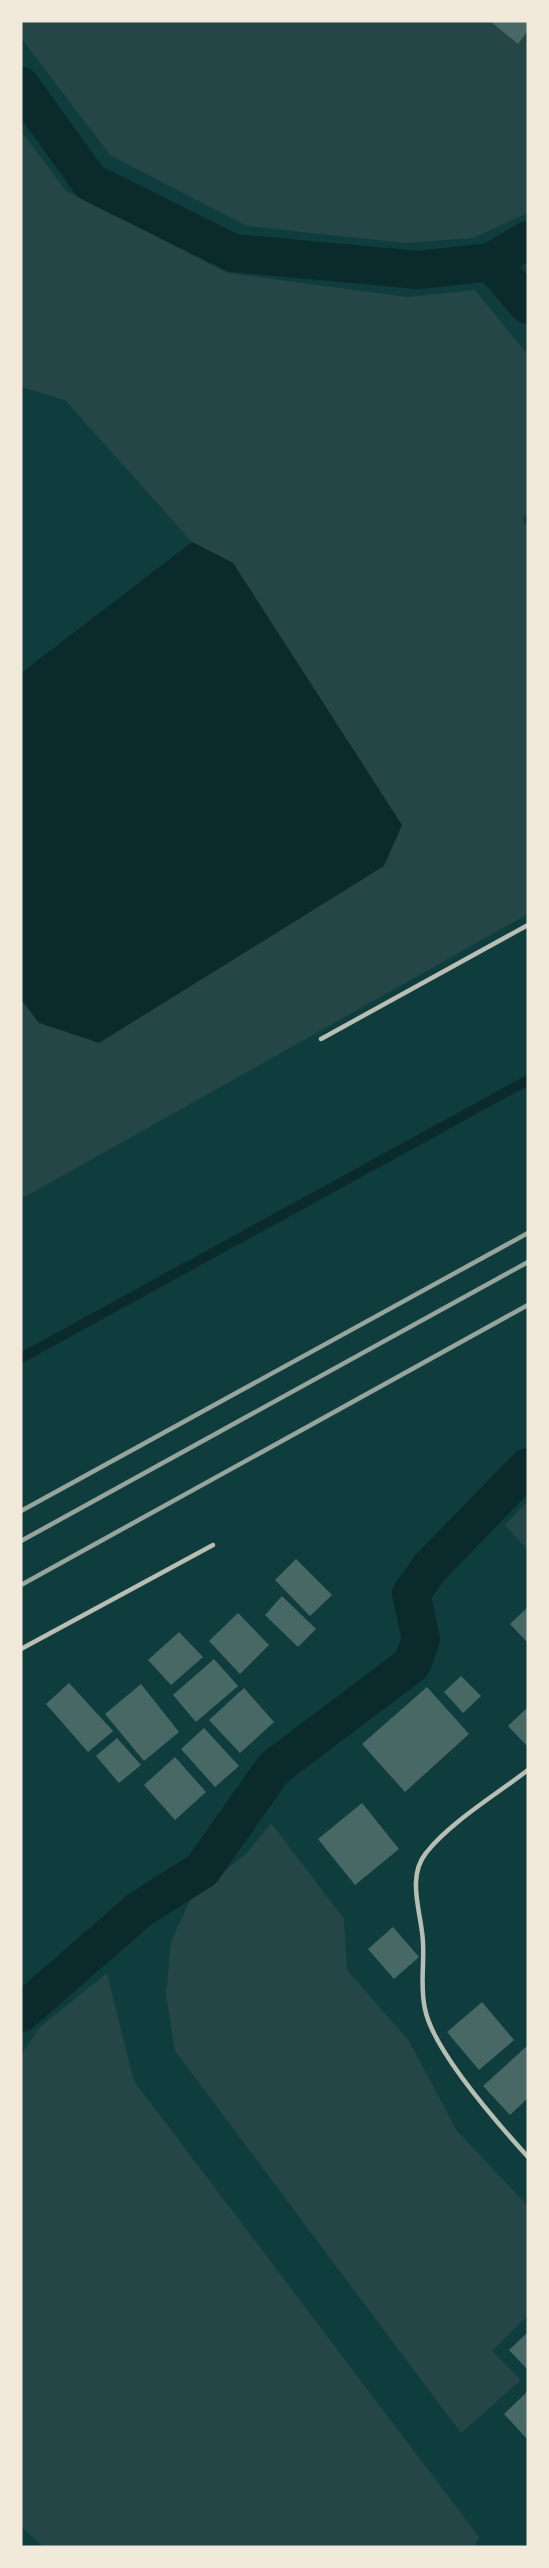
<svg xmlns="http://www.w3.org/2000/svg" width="549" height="2568" font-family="'Fira Sans Condensed',sans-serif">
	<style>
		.green { fill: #244646 }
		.water { fill: #0a2a2b }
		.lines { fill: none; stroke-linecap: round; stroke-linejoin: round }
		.stream { stroke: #0a2a2b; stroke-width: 10 }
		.canal { stroke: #0a2a2b; stroke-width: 38 }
		.building { fill: #486865 }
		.service { stroke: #b8beb3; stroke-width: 4.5 }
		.rail { stroke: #97a49c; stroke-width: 4.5 }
	</style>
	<rect width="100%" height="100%" fill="#0f3d3e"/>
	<!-- green -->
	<g class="green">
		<polygon points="21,21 528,21 528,213 473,238 404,243 247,226 110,155 21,38"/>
		<polygon points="21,131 66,191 228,273 407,297 475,290 528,355 528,513 522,519 528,527 528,914 21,1199 21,999 39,1023 401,825 233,563 192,542 65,400 21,387"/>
		<polygon points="528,1501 528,1550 505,1525"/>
		<polygon points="271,1823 344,1919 347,1970 409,2041 457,2131 528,2206 528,2315 492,2351 521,2380 461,2433 175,2051 166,1995 171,1942 191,1898 247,1853"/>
		<polygon points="107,1973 134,2081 479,2537 474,2547 43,2547 21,2526 21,2055 40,2027"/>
	</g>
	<!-- water -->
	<polygon class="water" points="192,542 233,563 402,825 384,866 99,1043 39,1023 21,999 21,673"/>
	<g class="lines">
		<!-- stream -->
		<polyline class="stream" points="21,1358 528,1080"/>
		<!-- canal -->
		<g class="canal">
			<polyline points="21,86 90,182 233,253 418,270 491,262 528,240"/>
			<polyline points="491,262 528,305"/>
			<polyline points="21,2013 139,1910 202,1870 274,1768 412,1664 421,1639 411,1594 431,1566 528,1467"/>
		</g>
	</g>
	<!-- building -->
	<g class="building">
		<polygon points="490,21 528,21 528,30 518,44"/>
		<polygon points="296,1559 332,1595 310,1616 275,1580"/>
		<polygon points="282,1596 316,1629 298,1647 265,1615"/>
		<polygon points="528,1607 528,1643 510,1624"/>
		<polygon points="238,1613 269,1645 240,1674 209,1641"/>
		<polygon points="179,1632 203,1657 171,1685 148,1660"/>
		<polygon points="214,1659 238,1686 196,1722 173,1695"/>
		<polygon points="461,1676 481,1696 463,1713 444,1692"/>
		<polygon points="69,1683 113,1731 88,1752 46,1704"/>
		<polygon points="141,1684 179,1732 144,1761 105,1714"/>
		<polygon points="427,1687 469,1734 405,1792 362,1744"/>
		<polygon points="244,1688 274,1722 240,1753 209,1720"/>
		<polygon points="528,1707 528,1747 508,1726"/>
		<polygon points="204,1728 239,1766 215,1787 181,1749"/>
		<polygon points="117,1738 141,1765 119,1783 96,1756"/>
		<polygon points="175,1757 206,1792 175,1820 144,1785"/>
		<polygon points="362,1803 399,1849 355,1885 318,1839"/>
		<polygon points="393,1927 419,1957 394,1979 368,1949"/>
		<polygon points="482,2002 514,2040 479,2070 447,2032"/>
		<polygon points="528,2045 528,2098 510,2115 483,2086"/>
		<polygon points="528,2332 528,2370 509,2350"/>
		<polygon points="528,2391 528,2440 504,2414"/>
	</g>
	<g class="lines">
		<!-- service -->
		<g class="service">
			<polyline points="321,1039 528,925"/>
			<polyline points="21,1649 213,1545"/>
			<path d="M528 1770C497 1794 449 1823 426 1853 408 1875 419 1907 422 1932 426 1958 419 1983 425 2009 433 2050 499 2125 528 2157"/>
		</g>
		<!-- rail -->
		<g class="rail">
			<polyline points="21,1511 528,1233"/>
			<polyline points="21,1541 528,1262"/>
			<polyline points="21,1585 528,1305"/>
		</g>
	</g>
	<!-- border -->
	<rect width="549" height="2568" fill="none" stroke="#f1e9da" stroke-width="45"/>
</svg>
